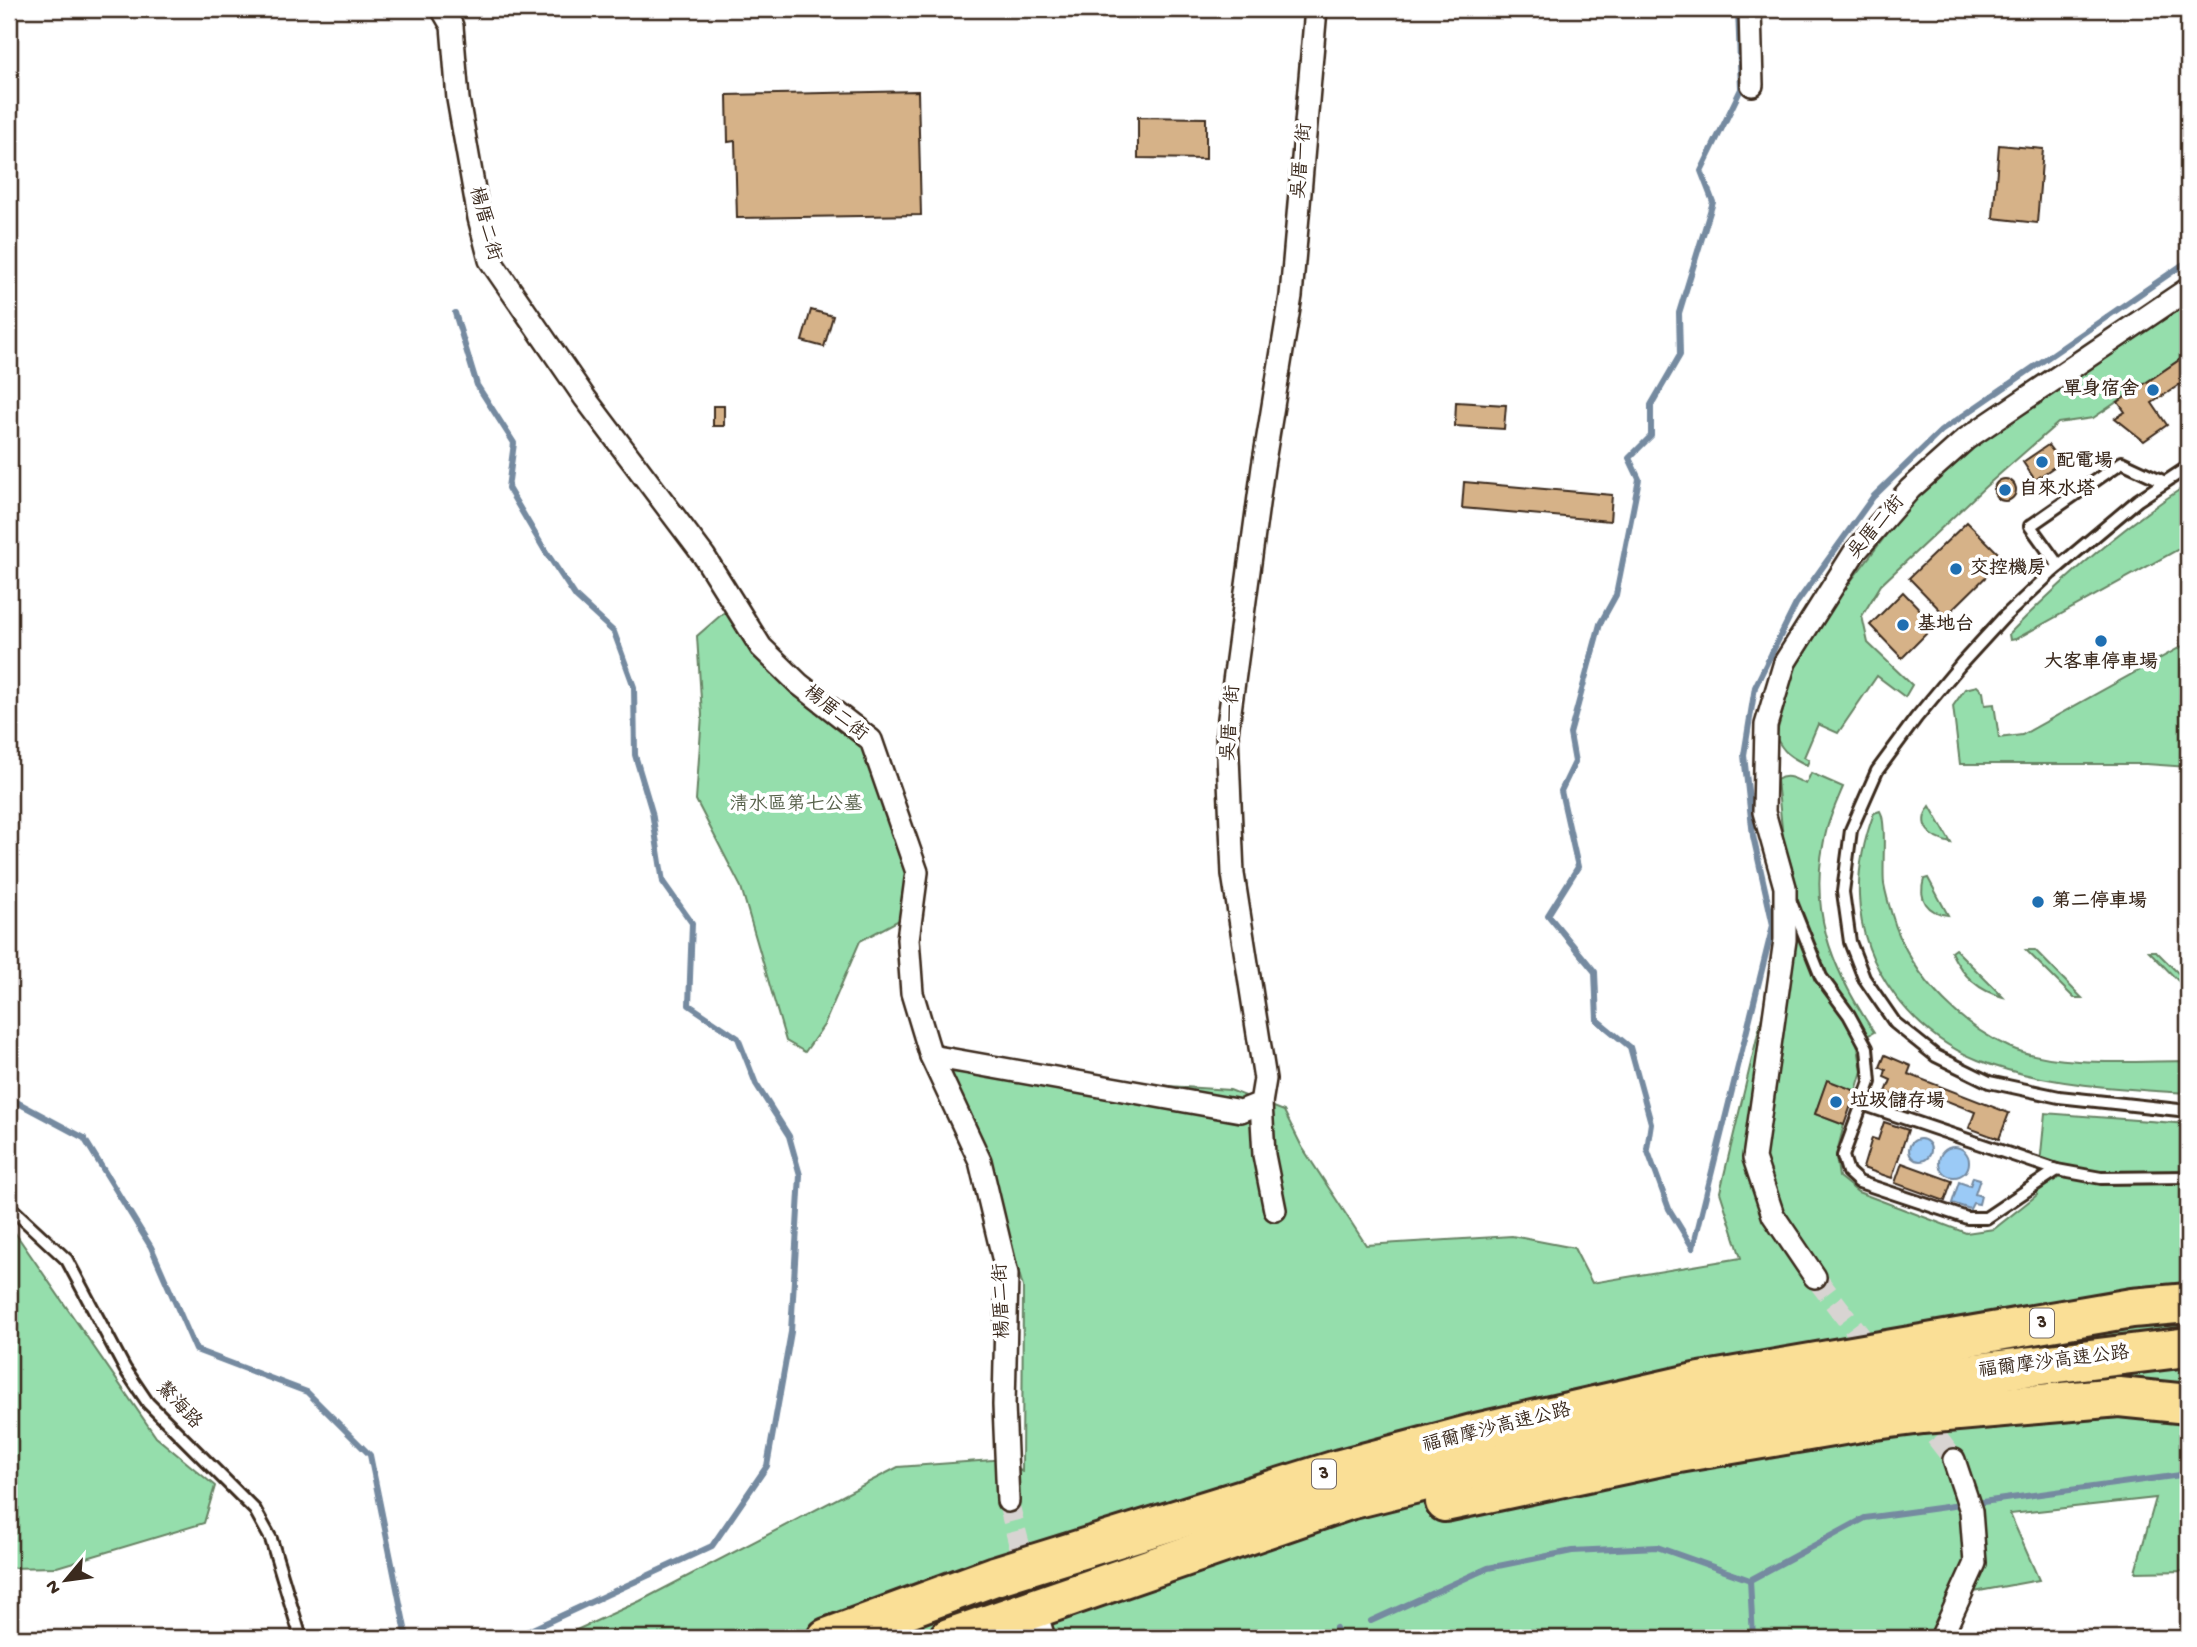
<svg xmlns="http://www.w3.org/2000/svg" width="2197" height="1647" font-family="'Gochi Hand','LXGW WenKai TC',sans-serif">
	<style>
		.green { fill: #95deac; stroke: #688465; stroke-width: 2 }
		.water { fill: #9bcaf6; stroke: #758aa0; stroke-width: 2 }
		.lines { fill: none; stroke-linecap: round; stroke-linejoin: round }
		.stream { stroke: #758aa0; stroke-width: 6 }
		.building { fill: #d6b288; stroke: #3b2a1e; stroke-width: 2 }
		.street-tunnel { stroke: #d8d4d2; stroke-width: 21; stroke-dasharray: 21 10; stroke-linecap: butt }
		.lane-casing { stroke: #3b2a1e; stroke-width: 16 }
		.street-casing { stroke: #3b2a1e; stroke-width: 26 }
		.highway-casing { stroke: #3b2a1e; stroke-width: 44 }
		.lane { stroke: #fff; stroke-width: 10 }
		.street { stroke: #fff; stroke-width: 21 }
		.highway { stroke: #fadf96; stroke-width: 38 }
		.poi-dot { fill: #1f6fb2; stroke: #fff; stroke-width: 2.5 }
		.labels { text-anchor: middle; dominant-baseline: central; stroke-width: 7; stroke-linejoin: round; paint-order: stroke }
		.shield { fill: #fff; stroke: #766a62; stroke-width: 2 }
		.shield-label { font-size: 18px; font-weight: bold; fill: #3b2a1e }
		.street-label { font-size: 19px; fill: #3b2a1e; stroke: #fff }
		.poi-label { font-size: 19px; font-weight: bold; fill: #3b2a1e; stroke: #fff; text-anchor: start }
		.park-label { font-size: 19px; fill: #566049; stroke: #fff }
	</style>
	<rect width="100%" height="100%" fill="#fff"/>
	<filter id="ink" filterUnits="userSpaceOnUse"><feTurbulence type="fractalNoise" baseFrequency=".0143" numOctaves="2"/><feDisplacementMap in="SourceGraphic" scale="14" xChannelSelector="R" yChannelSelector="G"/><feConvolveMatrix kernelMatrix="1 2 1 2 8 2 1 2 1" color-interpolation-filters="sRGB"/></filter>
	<g filter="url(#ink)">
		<!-- green -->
		<g class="green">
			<path d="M2188 299V354L2093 418 2058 423 1985 487 1881 585 1862 616 1868 643 1912 685 1905 697 1877 676 1838 733 1818 724 1804 757 1809 760 1807 765C1792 758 1782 752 1776 736L1796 663 1837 599 1920 491 1969 450Z"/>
			<path d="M2188 484V544L2016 639 2010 640 2009 634C2064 578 2122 527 2188 484Z"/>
			<polygon points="729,608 870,751 908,868 905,917 860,941 824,1025 805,1052 786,1041 741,887 696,800 702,715 697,636"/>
			<path d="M2188 643V682C2176 692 2179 710 2188 720V767L2146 764H1960L1953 706 1965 689 1977 686 1983 692 1985 705 1994 704 1999 738 2022 735Z"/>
			<path d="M1811 773 1843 787C1837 801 1831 814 1827 828 1806 906 1830 967 1874 1032L1857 1042 1862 1071 1856 1091 1827 1081 1815 1114 1844 1125 1836 1156 1839 1177 1858 1192 1966 1233 1994 1229 2037 1195 2045 1113 2188 1124V1571L2135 1572 2156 1498 2010 1514 2039 1580 1974 1592 1952 1638H559L640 1601 898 1467 1006 1459 1022 1472 1023 1287 989 1165 951 1072 1230 1090 1284 1111 1302 1147 1366 1245 1512 1236 1574 1248 1592 1283 1741 1258 1720 1192 1795 879 1783 838 1777 780C1787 773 1795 779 1806 784Z"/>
			<path d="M1930 806 1951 843C1932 839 1915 826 1930 806Z"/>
			<path d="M1880 811C1887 822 1882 867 1884 884 1886 895 1889 905 1892 915 1901 947 1921 978 1944 1001 1963 1020 1984 1036 2009 1047 2055 1068 2137 1061 2188 1061V1093C2122 1089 2040 1085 1978 1060 1913 1034 1861 968 1859 896 1858 868 1864 840 1874 813Z"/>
			<path d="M1928 878 1948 915C1927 913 1918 899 1924 879Z"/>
			<path d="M1955 949 2003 997C1978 991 1962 975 1951 952Z"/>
			<polygon points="2026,950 2035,950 2082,998 2074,998"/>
			<polygon points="2149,951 2156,951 2188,983 2188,991"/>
			<polygon points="9,1224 156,1437 215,1486 204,1523 57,1567 9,1568"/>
		</g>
		<!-- water -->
		<g class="water">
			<circle cx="1920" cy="1150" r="11"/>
			<circle cx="1954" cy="1162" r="15"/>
			<polygon points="1973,1177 1980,1179 1975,1194 1981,1196 1979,1204 1973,1203 1970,1209 1952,1203 1959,1182 1970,1186"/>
		</g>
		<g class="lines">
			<!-- stream -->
			<g class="stream">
				<polyline points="455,313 477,385 514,443 508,488 544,549 576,597 614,632 634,687 635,755 652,812 663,882 692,923 689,1005 738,1038 756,1084 789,1136 800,1175 791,1332 767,1466 712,1546 513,1638"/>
				<polyline points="9,1098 84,1138 151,1247 196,1350 307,1392 370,1455 407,1638"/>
				<polyline points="1693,1248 1669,1209 1647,1149 1651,1123 1630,1047 1597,1020 1595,972 1548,915 1578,867 1561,791 1575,762 1570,734 1600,624 1616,595 1639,479 1629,458 1651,436 1651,405 1680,355 1679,313 1713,202 1701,171 1741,89 1738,9"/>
				<polyline points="1693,1248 1773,925 1753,836 1744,755 1755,687 1796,604 1873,497 1941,431 2188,261"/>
				<polyline points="1750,1580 1753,1638"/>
				<polyline points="1371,1621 1488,1568 1572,1551 1657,1547 1750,1580 1865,1518 2188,1474"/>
				<polyline points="1336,1628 1341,1638"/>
			</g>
		</g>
		<!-- building -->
		<g class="building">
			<polygon points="918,91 921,215 737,218 735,141 728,142 727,95"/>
			<polygon points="1138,117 1206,118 1206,159 1138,158"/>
			<polygon points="1999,145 2043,149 2037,223 1993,218"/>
			<polygon points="811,310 833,316 824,347 802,341"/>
			<polygon points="2188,354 2188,379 2152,403 2167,425 2144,441 2115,418 2125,412 2118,402"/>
			<polygon points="1456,402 1506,405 1504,429 1455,426"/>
			<rect x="713" y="406" width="11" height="20"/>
			<polygon points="2048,445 2061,462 2035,480 2023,462"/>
			<circle cx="2005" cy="490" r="11"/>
			<polygon points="1464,482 1612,495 1610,521 1462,508"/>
			<polygon points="1967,522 2004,559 1946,616 1909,578"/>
			<polygon points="1903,592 1935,625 1902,658 1870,625"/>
			<polygon points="2188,682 2188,720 2182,713 2180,701 2184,686"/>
			<polygon points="1885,1055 1911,1066 1908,1074 2009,1113 1999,1139 1969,1128 1975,1112 1925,1092 1917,1112 1896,1103 1898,1097 1886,1092 1891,1080 1884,1077 1886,1070 1880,1067"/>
			<polygon points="1827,1080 1856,1091 1844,1125 1815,1114"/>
			<polygon points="1884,1122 1908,1130 1892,1178 1863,1168 1872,1138 1878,1140"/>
			<polygon points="1902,1163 1952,1181 1945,1201 1895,1183"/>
		</g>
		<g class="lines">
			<!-- street-tunnel -->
			<g class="street-tunnel">
				<polyline points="1815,1277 1877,1358"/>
				<polyline points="1917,1412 1954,1460"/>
				<polyline points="1008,1501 1038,1617"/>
			</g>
			<!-- lane casing -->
			<g class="lane-casing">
				<g id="lane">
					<polyline points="2188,467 2138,500 2051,573 2004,617 1961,664 1916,718 1877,771 1851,830 1843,892 1850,942 1864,978 1895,1023 1936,1056 1989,1082 2059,1097 2188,1111"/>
					<polyline points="2059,566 2030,526 2122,462 2165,482"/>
					<polyline points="1791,902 1821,977 1849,1015 1867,1048 1870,1082 1862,1104 2057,1170 2101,1178 2188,1177"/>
					<polyline points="1862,1104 1843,1156 1848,1172 1859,1182 1967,1218 1986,1218 2057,1170"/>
					<polyline points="9,1206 67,1260 125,1369 148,1403 255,1510 271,1539 301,1638"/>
				</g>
			</g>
			<!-- street casing -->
			<g class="street-casing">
				<g id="street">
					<polyline points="442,9 452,26 458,99 479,218 490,260 585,398 704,556 761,647 799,684 871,740 917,872 908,939 912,993 931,1056 980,1161 1007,1274 1004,1405 1008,1501"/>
					<polyline points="1750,9 1752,85"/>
					<polyline points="931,1056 1241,1111 1261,1103 1265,1079 1233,874 1227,733 1263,467 1291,296 1316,9"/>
					<polyline points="1261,1103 1264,1155 1275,1210"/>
					<polyline points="1815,1277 1773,1215 1754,1158 1785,940 1785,887 1764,812 1766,725 1785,662 1854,553 1910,489 1966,439 2188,289"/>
					<polyline points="1040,1625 1044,1638"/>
					<polyline points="1941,1638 1975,1563 1971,1511 1954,1460"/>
				</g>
			</g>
			<!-- highway casing -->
			<g class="highway-casing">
				<g id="highway">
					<polyline points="1445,1502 1667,1455 1867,1421 1923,1414 2119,1397 2188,1404"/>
					<polyline points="827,1638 995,1576 1340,1469 1476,1433 1695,1383 2132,1308 2188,1303"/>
					<polyline points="949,1638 1349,1500 1656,1424 1853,1393 1926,1379 2188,1347"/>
				</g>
			</g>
			<!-- lane -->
			<use href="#lane" class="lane"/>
			<!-- street -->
			<use href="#street" class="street"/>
			<!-- highway -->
			<use href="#highway" class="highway"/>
		</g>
	</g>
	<!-- markers -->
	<g class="poi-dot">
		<circle cx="2153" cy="390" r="7"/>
		<circle cx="2042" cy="462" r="7"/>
		<circle cx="2005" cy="490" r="7"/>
		<circle cx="1956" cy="569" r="7"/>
		<circle cx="1903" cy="625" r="7"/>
		<circle cx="2101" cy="641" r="7"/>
		<circle cx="2038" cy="902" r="7"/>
		<circle cx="1836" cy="1102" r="7"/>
	</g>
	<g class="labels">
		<!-- shield labels -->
		<g class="shield">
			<rect x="2030" y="1308.5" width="24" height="29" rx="5"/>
			<rect x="1312" y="1459.5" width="24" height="29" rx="5"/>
		</g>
		<g class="shield-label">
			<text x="2042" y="1323">3</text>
			<text x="1324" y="1474">3</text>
		</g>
		<!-- street labels -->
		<g class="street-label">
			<text transform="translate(1303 161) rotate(-85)">吳厝一街</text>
			<text transform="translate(484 224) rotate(75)">楊厝二街</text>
			<text transform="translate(1877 528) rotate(-50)">吳厝二街</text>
			<text transform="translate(835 714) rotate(39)">楊厝二街</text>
			<text transform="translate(1232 723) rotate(-86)">吳厝一街</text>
			<text transform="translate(1003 1301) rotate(-92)">楊厝二街</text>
			<text transform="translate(2054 1363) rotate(-7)">福爾摩沙高速公路</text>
			<text transform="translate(178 1406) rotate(47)">鰲海路</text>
			<text transform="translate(1497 1429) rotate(-14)">福爾摩沙高速公路</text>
		</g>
		<!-- poi labels -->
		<g class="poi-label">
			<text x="2139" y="390" text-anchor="end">單身宿舍</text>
			<text x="2056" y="462">配電場</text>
			<text x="2019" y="490">自來水塔</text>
			<text x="1970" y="569">交控機房</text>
			<text x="1917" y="625">基地台</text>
			<text x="2101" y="663" text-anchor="middle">大客車停車場</text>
			<text x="2052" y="902">第二停車場</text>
			<text x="1850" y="1102">垃圾儲存場</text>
		</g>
		<!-- park labels -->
		<g class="park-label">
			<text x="796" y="805">清水區第七公墓</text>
		</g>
	</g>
	<!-- margin -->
	<rect width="2197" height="1647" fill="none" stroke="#fff" stroke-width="35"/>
	<rect x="18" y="18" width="2162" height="1612" fill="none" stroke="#3b2a1e" stroke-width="2.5" filter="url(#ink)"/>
	<!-- north arrow -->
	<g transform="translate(66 1580) rotate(241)" stroke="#ffffff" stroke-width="5" paint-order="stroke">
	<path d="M0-5L12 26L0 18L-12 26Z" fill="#3b2a1e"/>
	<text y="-10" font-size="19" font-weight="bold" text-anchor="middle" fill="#3b2a1e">N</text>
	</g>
</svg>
